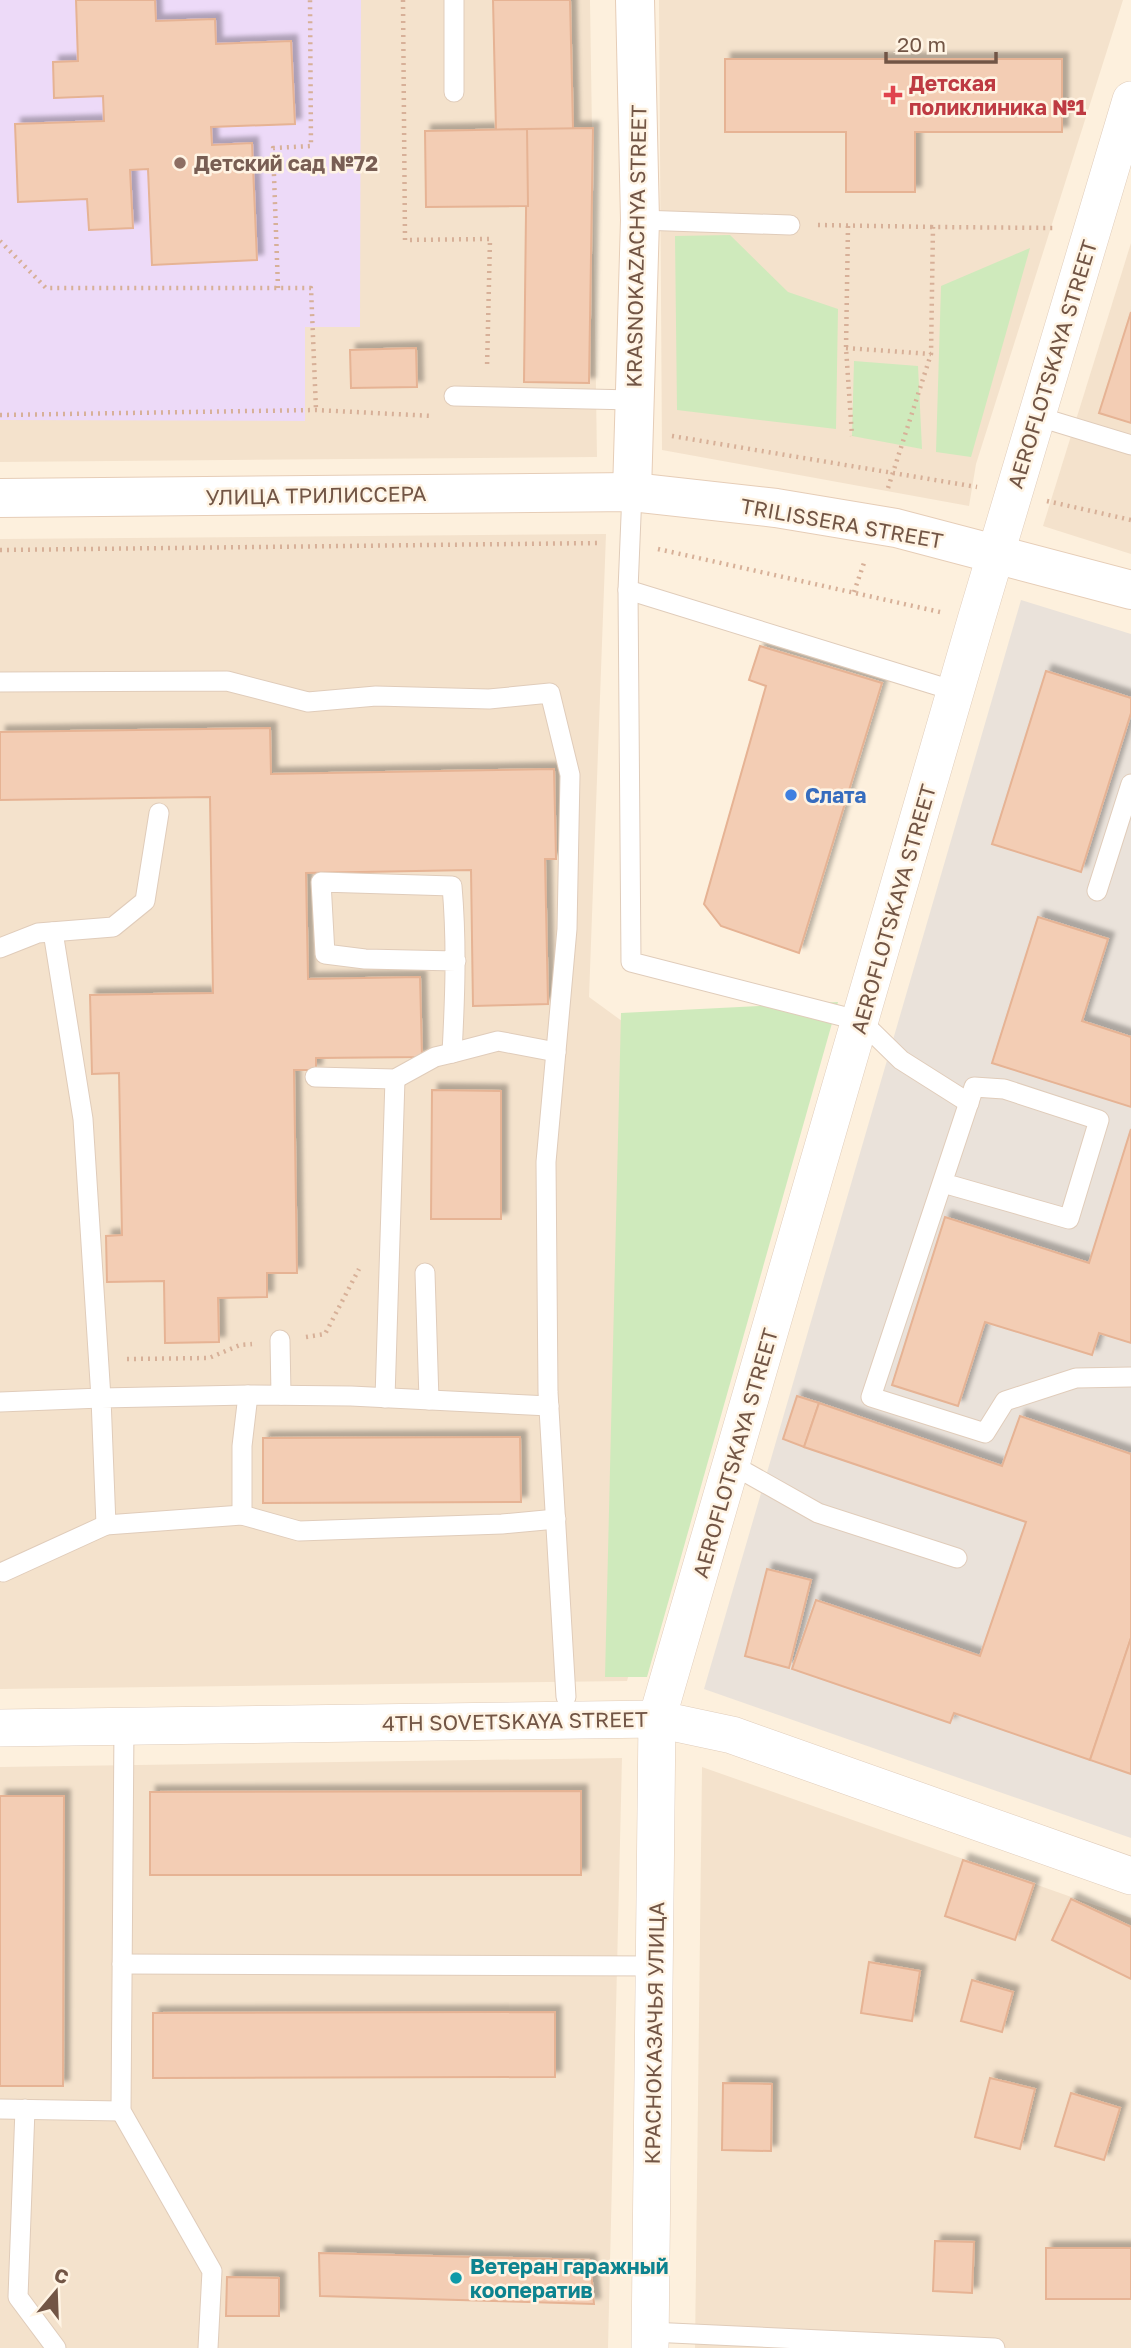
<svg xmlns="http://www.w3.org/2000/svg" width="1131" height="2348" font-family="'Golos Text',sans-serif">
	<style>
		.residential { fill: #f4e2cc }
		.industrial { fill: #eae2da }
		.education { fill: #eddaf8 }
		.green { fill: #cfeabc }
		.building { fill: #f3cdb4; stroke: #e6b394; stroke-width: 2; filter: url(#shadow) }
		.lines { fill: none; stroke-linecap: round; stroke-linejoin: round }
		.lane-casing { stroke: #e0ccba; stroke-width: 21 }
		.street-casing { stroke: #e0ccba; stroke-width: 38 }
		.secondary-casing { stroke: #e6cdb7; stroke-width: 40 }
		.path { stroke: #d7b098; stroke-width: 4.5; stroke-dasharray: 2 5; stroke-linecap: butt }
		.lane { stroke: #fff; stroke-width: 19 }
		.street { stroke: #fff; stroke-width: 37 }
		.secondary { stroke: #fff; stroke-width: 38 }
		.health-dot { fill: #e0444e; stroke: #fff4e4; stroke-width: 2.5 }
		.education-dot { fill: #8d6e63; stroke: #fff4e4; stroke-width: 2.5 }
		.shop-dot { fill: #3f7fe0; stroke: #fff4e4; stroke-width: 2.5 }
		.culture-dot { fill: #0f9aa8; stroke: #fff4e4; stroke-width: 2.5 }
		.labels { text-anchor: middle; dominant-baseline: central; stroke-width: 5; stroke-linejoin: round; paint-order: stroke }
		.health-label { font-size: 21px; font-weight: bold; fill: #be3a42; stroke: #fff4e4; text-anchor: start }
		.education-label { font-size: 21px; font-weight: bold; fill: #785e54; stroke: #fff4e4; text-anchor: start }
		.street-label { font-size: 21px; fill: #725545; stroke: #fff4e4 }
		.shop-label { font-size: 21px; font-weight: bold; fill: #366cbe; stroke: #fff4e4; text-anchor: start }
		.culture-label { font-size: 21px; font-weight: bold; fill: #0d838f; stroke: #fff4e4; text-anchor: start }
	</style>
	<defs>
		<filter id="shadow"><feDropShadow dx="6" dy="-6" stdDeviation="2" flood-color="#0004"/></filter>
	</defs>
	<rect width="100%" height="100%" fill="#fdf0dd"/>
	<!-- residential -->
	<g class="residential">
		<polygon points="0,0 590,0 597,457 0,462"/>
		<polygon points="659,0 1123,0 976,464 969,506 662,450"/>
		<polygon points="1131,243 1131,554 1043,526"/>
		<polygon points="606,534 589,997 626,1024 819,1021 627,1681 0,1689 0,539"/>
		<polygon points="622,1758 608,2348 0,2348 0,1767"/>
		<polygon points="702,1767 1131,1918 1131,2348 695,2348"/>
	</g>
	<!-- industrial -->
	<polygon class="industrial" points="1021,600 1131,634 1131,1838 704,1689"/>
	<!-- education -->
	<polygon class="education" points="0,0 361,0 360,327 305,327 305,421 0,420"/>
	<!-- green -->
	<g class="green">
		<polygon points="730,235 788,292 838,309 836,429 677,410 675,236"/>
		<polygon points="1030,248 971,457 936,452 941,286"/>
		<polygon points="854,361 918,366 922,449 852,436"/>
		<polygon points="838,1002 647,1677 605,1677 621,1013"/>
	</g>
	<!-- building -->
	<g class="building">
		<polygon points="76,0 155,0 156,21 215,19 216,44 291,41 295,124 211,127 212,145 252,143 257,260 152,265 148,169 130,170 133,228 89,230 87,199 18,202 15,124 104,121 103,96 54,98 53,62 78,61"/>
		<polygon points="493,0 570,0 573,129 496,130"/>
		<polygon points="725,59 1062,59 1062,132 915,132 915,192 846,192 846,132 725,132"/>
		<polygon points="593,128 589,383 524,382 527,129"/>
		<polygon points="527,129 528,206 426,207 425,131"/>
		<polygon points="1131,312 1131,423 1099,413"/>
		<polygon points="416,348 417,387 351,388 350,350"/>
		<polygon points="760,646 882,683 799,953 721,926 704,904 766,686 749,680"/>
		<polygon points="1046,671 1131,698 1131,713 1081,872 992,844"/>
		<polygon points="270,728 271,774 554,769 556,859 545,859 548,1004 473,1006 471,870 306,873 308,979 420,977 422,1057 316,1058 316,1070 294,1070 297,1273 267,1273 267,1297 218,1298 219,1342 165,1343 164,1281 107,1282 106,1236 122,1235 119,1073 92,1074 90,995 213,993 210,797 0,800 0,732"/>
		<polygon points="1038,917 1108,939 1082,1021 1131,1037 1131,1107 992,1063"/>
		<polygon points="432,1090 501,1091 501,1219 431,1219"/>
		<polygon points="1131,1129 1131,1343 1099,1333 1092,1355 985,1322 958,1406 892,1385 945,1217 1089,1263"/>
		<polygon points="797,1396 819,1403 804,1447 783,1439"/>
		<polygon points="819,1403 1002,1466 1020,1416 1131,1454 1131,1638 1090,1760 954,1713 950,1723 792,1669 816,1600 980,1656 1026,1522 804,1447"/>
		<polygon points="520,1437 521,1502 263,1503 263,1438"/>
		<polygon points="767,1569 811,1580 789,1668 745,1656"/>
		<polygon points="1131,1638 1131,1774 1090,1760"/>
		<polygon points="581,1791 581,1875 150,1875 150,1792"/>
		<polygon points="0,1796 64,1796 63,2086 0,2086"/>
		<polygon points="963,1860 1034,1884 1015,1940 945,1916"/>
		<polygon points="1071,1899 1131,1927 1131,1979 1052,1940"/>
		<polygon points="869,1962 920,1971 912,2021 861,2013"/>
		<polygon points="972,1980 1013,1992 1002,2032 961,2021"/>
		<polygon points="555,2012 555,2077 153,2078 153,2013"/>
		<polygon points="990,2078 1035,2089 1020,2149 975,2137"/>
		<polygon points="723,2083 772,2084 771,2151 722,2150"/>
		<polygon points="1071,2093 1120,2108 1104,2160 1055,2146"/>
		<polygon points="935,2241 974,2242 972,2293 933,2291"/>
		<rect x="1046" y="2248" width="85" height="51"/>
		<polygon points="319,2253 590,2260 594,2304 320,2296"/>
		<polygon points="227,2277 279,2278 279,2316 226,2316"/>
	</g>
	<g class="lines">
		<!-- lane casing -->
		<g class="lane-casing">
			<g id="lane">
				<polyline points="454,92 454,0"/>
				<polyline points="640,220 790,225"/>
				<polyline points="454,396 634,400"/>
				<polyline points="1036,416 1131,445"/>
				<polyline points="632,492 628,590 631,962 861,1021 901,1060 969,1103"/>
				<polyline points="628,590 955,691"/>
				<polyline points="0,682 227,681 308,702 376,696 489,699 550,693 570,775 567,929 546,1162 548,1392 566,1697"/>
				<polyline points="1097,891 1131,784"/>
				<polyline points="0,948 38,933 113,927 145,901 159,813"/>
				<path d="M456 961 365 959 325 954 321 882 452 886C457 943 455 997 452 1053L498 1041 556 1052"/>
				<polyline points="315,1077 395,1079 435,1057 452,1053"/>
				<polyline points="943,1183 1069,1219 1099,1120 1004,1089 974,1087 871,1397 985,1433 1005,1401 1076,1378 1131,1377"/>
				<polyline points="425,1273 429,1400"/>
				<polyline points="280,1340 281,1395"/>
				<polyline points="385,1398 395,1079"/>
				<polyline points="0,1402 101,1398 83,1119 53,932"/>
				<polyline points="549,1406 351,1396 248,1395 242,1446 242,1515 299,1531 502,1524 556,1519"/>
				<polyline points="731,1464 818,1513 957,1558"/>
				<polyline points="242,1515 106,1525 101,1398 248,1395"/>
				<polyline points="3,1572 106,1525"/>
				<polyline points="124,1726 121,2111 212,2271 208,2348"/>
				<polyline points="122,1964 655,1966"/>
				<polyline points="0,2109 121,2111"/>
				<polyline points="25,2109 18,2297 56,2348"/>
				<polyline points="650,2332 995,2348"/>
			</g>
		</g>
		<!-- street casing -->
		<g class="street-casing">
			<g id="street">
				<polyline points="0,1728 657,1719 732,1735 1131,1876"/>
				<polyline points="650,2348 657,1719 976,620 1131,100"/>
			</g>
		</g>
		<!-- secondary casing -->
		<g class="secondary-casing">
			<g id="secondary">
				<polyline points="632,492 640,220 635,0"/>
				<polyline points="0,498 632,492 776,508 896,528 1131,590"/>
			</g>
		</g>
		<!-- path -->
		<g class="path">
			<polyline points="403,0 405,240 490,239 487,368"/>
			<polyline points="818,225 933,227"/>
			<polyline points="848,226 846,348 852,436"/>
			<polyline points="0,241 46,288 311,288 316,410"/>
			<polyline points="278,288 273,148 311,146 310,0"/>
			<polyline points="846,348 931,354"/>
			<polyline points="0,415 316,410 433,416"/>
			<polyline points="672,436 977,487"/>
			<polyline points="888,488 931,354 933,227 1054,228"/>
			<polyline points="1047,501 1131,520"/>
			<polyline points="658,549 940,612"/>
			<polyline points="0,550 601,543"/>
			<polyline points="854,592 865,560"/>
			<polyline points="306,1337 325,1334 359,1269"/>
			<polyline points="127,1359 209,1358 240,1345 252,1344"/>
		</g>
		<!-- lane -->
		<use href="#lane" class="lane"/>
		<!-- street -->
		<use href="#street" class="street"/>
		<!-- secondary -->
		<use href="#secondary" class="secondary"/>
	</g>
	<!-- markers -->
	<path class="health-dot" d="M889.5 84.5h7v7h7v7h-7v7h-7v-7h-7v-7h7z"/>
	<circle class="education-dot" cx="180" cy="163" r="7"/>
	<circle class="shop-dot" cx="791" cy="795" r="7"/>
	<circle class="culture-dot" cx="456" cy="2278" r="7"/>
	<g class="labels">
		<!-- health labels -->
		<g class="health-label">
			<text x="909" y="83">Детская<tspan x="909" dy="24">поликлиника №1</tspan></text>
		</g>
		<!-- education labels -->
		<g class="education-label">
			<text x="194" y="163">Детский сад №72</text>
		</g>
		<!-- street labels -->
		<g class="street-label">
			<text transform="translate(636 246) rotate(-89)">KRASNOKAZACHYA STREET</text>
			<text transform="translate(1052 364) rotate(-73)">AEROFLOTSKAYA STREET</text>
			<text transform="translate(316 495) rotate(-1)">УЛИЦА ТРИЛИССЕРА</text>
			<text transform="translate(842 523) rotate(10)">TRILISSERA STREET</text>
			<text transform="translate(893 909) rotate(-74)">AEROFLOTSKAYA STREET</text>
			<text transform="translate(735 1453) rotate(-74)">AEROFLOTSKAYA STREET</text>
			<text transform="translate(515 1721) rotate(-1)">4TH SOVETSKAYA STREET</text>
			<text transform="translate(654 2033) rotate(-89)">КРАСНОКАЗАЧЬЯ УЛИЦА</text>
		</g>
		<!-- shop labels -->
		<g class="shop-label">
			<text x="805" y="795">Слата</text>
		</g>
		<!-- culture labels -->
		<g class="culture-label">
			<text x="470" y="2266">Ветеран гаражный<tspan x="470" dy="24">кооператив</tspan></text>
		</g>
	</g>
	<!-- north arrow -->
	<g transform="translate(56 2292) rotate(19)" stroke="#fff4e4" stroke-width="5" paint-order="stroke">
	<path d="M0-5L12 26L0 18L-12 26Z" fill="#725545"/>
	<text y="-10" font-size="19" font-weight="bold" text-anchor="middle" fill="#725545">С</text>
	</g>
	<!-- scale -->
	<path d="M886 52v10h110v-10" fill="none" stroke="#725545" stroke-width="3.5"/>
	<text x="897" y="52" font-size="21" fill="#725545" stroke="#fff4e4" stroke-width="5" paint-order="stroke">20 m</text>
</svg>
